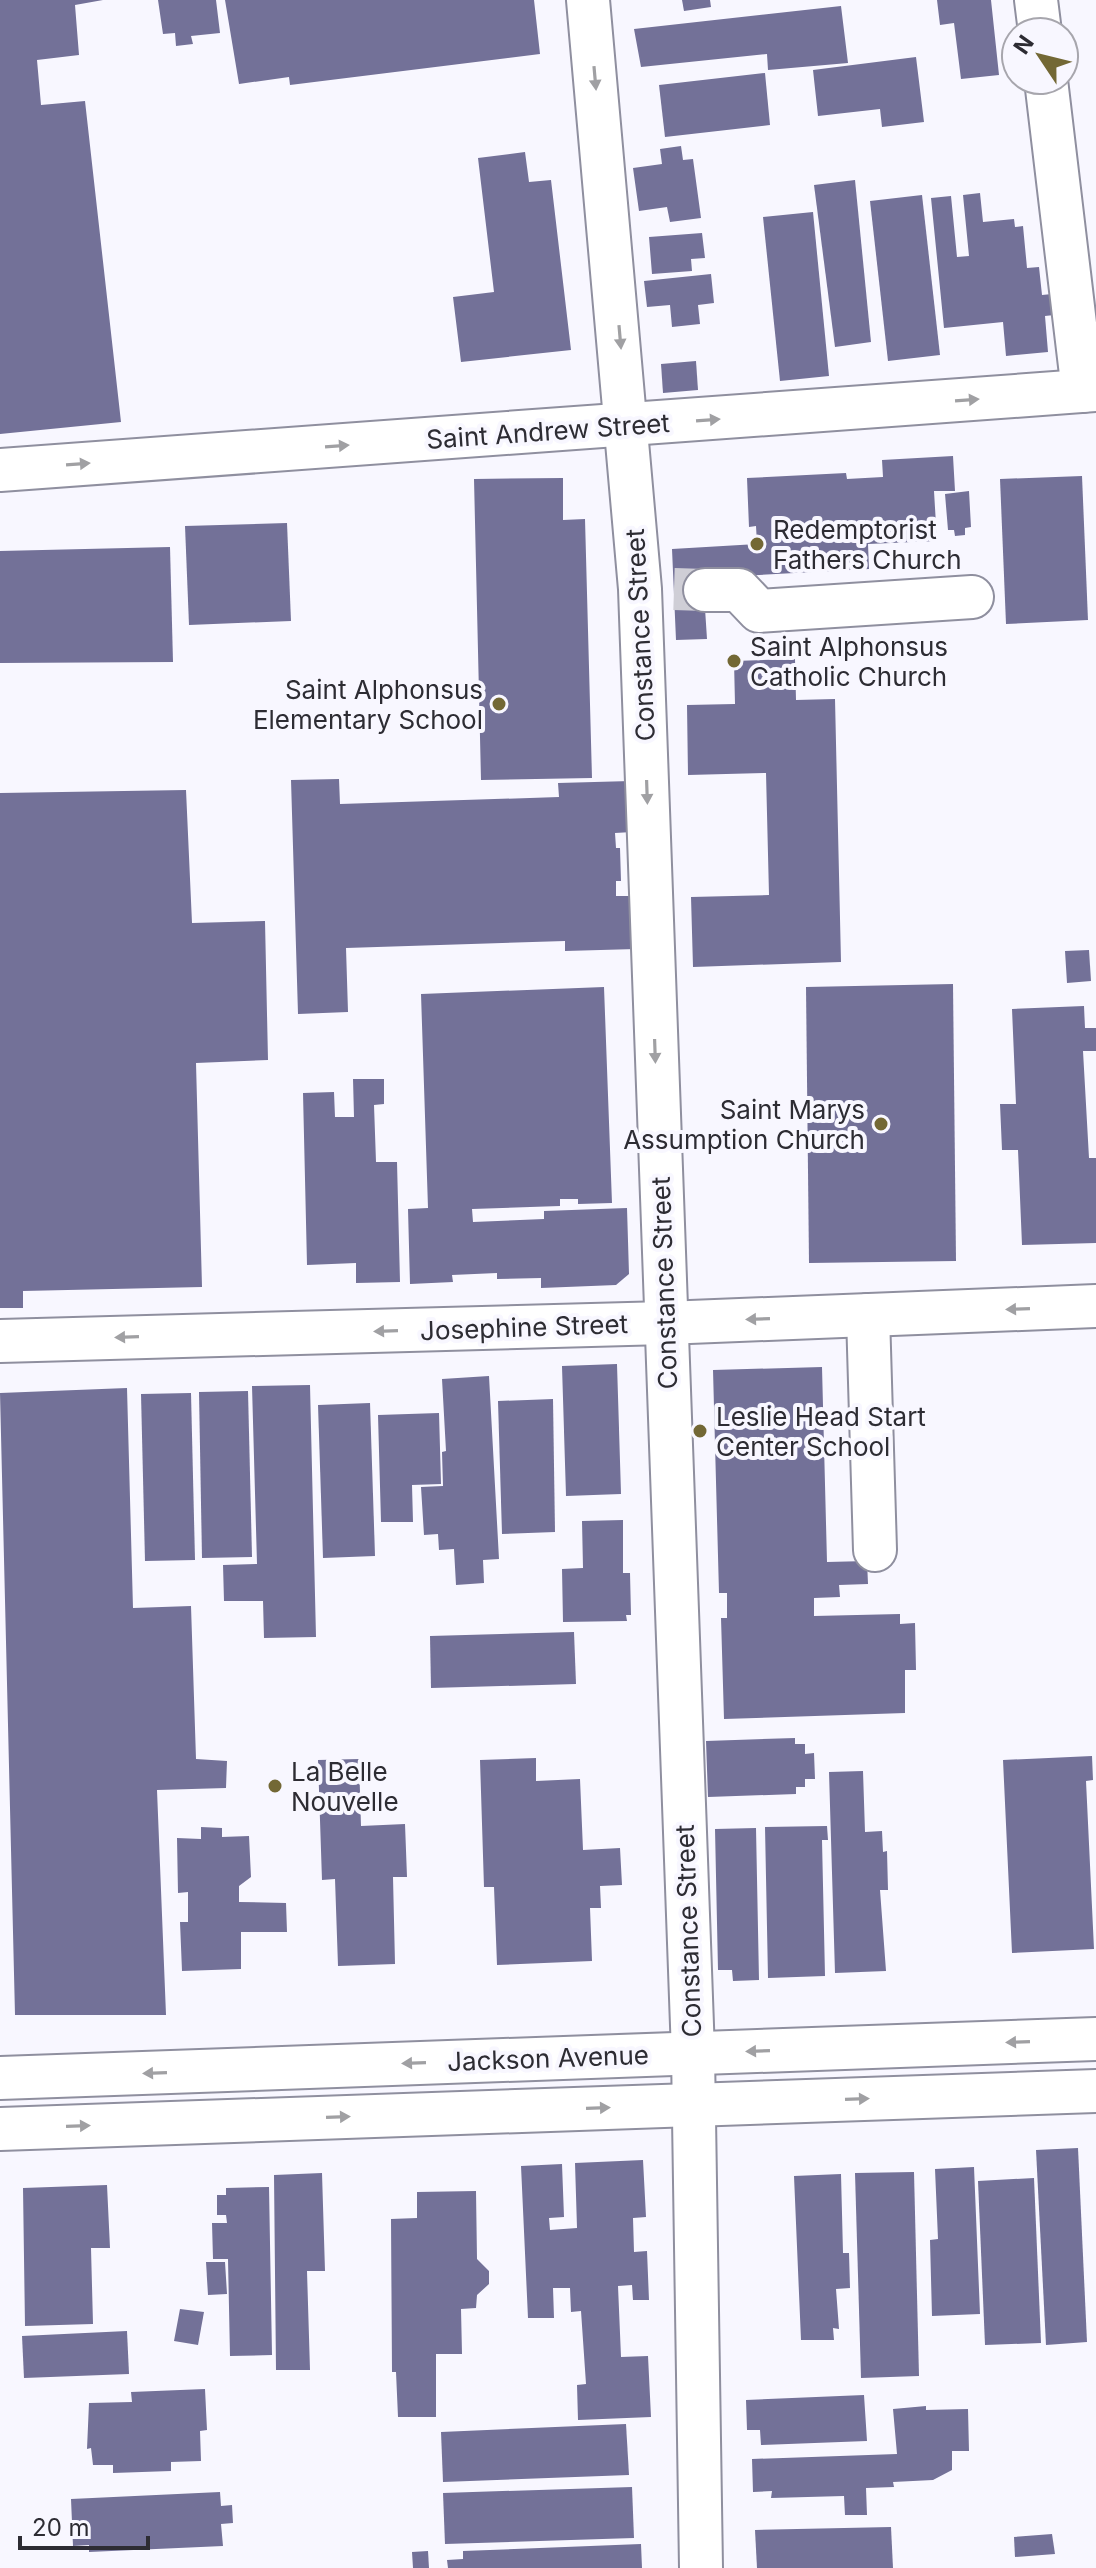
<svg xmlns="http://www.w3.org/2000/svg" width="1096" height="2568" font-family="Inter,sans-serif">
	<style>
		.building { fill: #737198 }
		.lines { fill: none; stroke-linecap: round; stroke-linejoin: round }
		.minor-tunnel { stroke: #cfced6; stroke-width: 42; stroke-dasharray: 42 21; stroke-linecap: butt }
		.minor-casing { stroke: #8f8f9f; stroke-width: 46 }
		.minor { stroke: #fff; stroke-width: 42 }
		.oneway { fill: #a0a0a3 }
		.poi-dot { fill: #736835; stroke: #f8f7ff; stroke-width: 3 }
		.labels { text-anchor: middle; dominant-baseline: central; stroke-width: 8; stroke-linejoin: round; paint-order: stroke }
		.street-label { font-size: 26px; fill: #2d2c33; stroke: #f8f7ff }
		.poi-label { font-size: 26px; fill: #2d2c33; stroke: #f8f7ff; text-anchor: start }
	</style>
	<rect width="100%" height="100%" fill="#f8f7ff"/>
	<!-- building -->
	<g class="building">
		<polygon points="0,0 103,0 75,5 79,55 37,60 41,105 85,101 121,422 0,434"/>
		<polygon points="158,0 216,0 220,33 191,36 193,44 176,46 175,33 163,34"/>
		<polygon points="225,0 534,0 540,54 290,85 289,77 239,84"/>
		<polygon points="682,0 710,0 711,7 684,11"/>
		<polygon points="937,0 991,0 999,75 961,79 954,23 940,25"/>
		<polygon points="841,6 848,63 768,70 767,54 641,67 634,29"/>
		<polygon points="916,57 924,122 882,127 880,109 818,116 813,70"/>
		<polygon points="765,73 770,125 665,137 659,85"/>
		<polygon points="681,146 683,160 693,159 701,218 670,222 667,207 639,211 633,168 662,164 660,149"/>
		<polygon points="525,152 529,182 551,180 571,350 461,362 453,297 494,292 478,158"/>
		<polygon points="855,180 871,342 835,347 814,185"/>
		<polygon points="980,193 983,222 1014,219 1015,227 1023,226 1027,268 1039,267 1042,295 1052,294 1054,315 1045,316 1048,352 1006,356 1003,322 944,328 931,198 951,196 957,257 969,256 963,195"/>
		<polygon points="922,195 940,355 888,361 870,201"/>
		<polygon points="813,212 829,376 780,381 763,217"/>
		<polygon points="702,233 705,258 691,259 692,271 652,274 649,237"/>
		<polygon points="711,274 714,303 698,305 700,324 672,327 670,305 647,307 644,281"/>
		<polygon points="696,361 698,390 663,393 661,364"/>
		<polygon points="953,456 955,491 934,491 937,541 868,544 869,569 703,578 707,639 676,640 672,549 757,544 756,526 749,527 747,478 846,473 847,479 883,477 882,460"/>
		<polygon points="1082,476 1088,620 1006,624 1000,479"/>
		<polygon points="563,478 563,520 585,519 592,778 481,780 474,479"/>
		<polygon points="969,491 971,527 965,528 965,535 955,536 954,530 948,530 945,494"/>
		<polygon points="287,523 291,621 189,625 185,526"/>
		<polygon points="170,547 173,662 0,663 0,551"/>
		<polygon points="795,659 796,700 835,699 841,962 693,967 691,897 769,895 766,773 688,775 687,705 735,704 734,661"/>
		<polygon points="339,779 340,804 559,797 558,783 631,781 632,832 615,833 616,848 620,848 621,881 616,881 616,896 635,896 636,949 565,951 565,941 346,948 348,1012 298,1014 291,780"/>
		<polygon points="186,790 192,923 265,921 268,1060 196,1063 202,1287 23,1291 23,1308 0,1308 0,793"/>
		<polygon points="1089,950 1091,981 1067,983 1065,951"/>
		<polygon points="953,984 956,1261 809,1263 806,987"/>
		<polygon points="604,987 612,1203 578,1204 578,1199 560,1199 560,1206 472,1209 473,1222 544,1219 544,1211 627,1208 629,1274 616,1285 541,1288 541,1278 497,1279 497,1273 452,1275 453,1282 410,1284 408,1209 428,1208 421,994"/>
		<polygon points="1084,1006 1085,1028 1096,1028 1096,1051 1083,1051 1089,1158 1096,1158 1096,1243 1022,1245 1018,1150 1002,1150 1000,1104 1016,1104 1012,1009"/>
		<polygon points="353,1079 384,1079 384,1104 374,1105 376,1162 397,1162 400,1282 356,1283 356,1263 307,1265 303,1093 334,1092 335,1117 354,1117"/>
		<polygon points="617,1364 621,1494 566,1496 562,1366"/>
		<polygon points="822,1367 827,1562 867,1561 868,1584 839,1585 840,1597 814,1598 814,1616 900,1614 900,1624 915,1623 916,1670 905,1670 905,1713 724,1719 721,1618 727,1618 727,1593 719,1593 713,1370"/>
		<polygon points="489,1376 499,1559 483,1560 484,1583 456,1585 454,1549 439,1550 438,1534 424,1535 421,1487 443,1486 442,1452 446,1451 442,1379"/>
		<polygon points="310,1385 316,1637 264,1638 263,1601 224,1601 223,1565 257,1564 252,1386"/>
		<polygon points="127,1388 133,1608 191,1606 196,1759 227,1761 226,1788 157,1790 166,2015 15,2015 0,1393"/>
		<polygon points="248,1391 252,1557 202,1558 199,1392"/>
		<polygon points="191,1393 195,1560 145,1561 141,1394"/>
		<polygon points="553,1399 555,1532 502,1534 498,1401"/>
		<polygon points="370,1403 375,1556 323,1558 318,1405"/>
		<polygon points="439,1413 441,1484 412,1485 413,1522 381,1522 378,1415"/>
		<polygon points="623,1520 623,1573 630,1573 631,1615 626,1615 627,1621 563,1622 562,1569 583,1568 582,1521"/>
		<polygon points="574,1632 576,1684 431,1688 430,1636"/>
		<polygon points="795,1738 795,1744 805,1744 805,1754 814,1753 815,1779 805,1779 805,1787 796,1787 796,1794 708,1797 706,1741"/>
		<polygon points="1092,1756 1093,1780 1086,1781 1094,1949 1012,1953 1003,1760"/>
		<polygon points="536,1758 536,1781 580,1779 583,1850 620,1848 622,1885 600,1886 601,1908 590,1908 592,1961 497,1965 494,1887 484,1887 480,1760"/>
		<polygon points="359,1759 361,1826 405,1824 407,1877 393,1877 395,1964 338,1966 335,1879 322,1880 318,1760"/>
		<polygon points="863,1771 865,1832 882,1831 883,1852 887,1851 888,1890 880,1890 886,1971 835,1973 829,1772"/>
		<polygon points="827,1826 828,1840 822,1840 825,1976 768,1978 765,1827"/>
		<polygon points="201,1827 222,1828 222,1837 249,1836 251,1877 239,1886 239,1902 286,1903 287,1932 241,1932 241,1969 182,1971 180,1922 188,1922 188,1892 178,1893 177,1838 201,1839"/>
		<polygon points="756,1828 759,1980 733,1981 732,1970 718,1970 715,1829"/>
		<polygon points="1078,2148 1087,2342 1046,2345 1036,2150"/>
		<polygon points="643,2160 646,2217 633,2218 634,2252 647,2251 649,2300 633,2300 632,2285 618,2286 621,2357 648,2356 651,2417 578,2420 577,2385 586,2384 581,2311 571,2312 570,2288 553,2288 554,2318 528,2318 521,2166 562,2164 564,2217 549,2218 550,2230 577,2228 575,2163"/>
		<polygon points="974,2167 980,2314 932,2316 930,2240 938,2239 935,2169"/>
		<polygon points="914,2172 919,2376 861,2378 855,2173"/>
		<polygon points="322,2173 325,2271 307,2271 310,2370 276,2370 274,2175"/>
		<polygon points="841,2174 843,2253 849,2253 850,2288 836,2289 839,2329 833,2328 834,2340 801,2340 794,2176"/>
		<polygon points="1034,2178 1041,2343 985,2345 978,2181"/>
		<polygon points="107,2185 110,2248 91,2248 93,2324 25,2326 23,2188"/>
		<polygon points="269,2187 272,2355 230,2356 228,2259 213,2259 212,2223 227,2223 226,2215 217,2215 217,2195 226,2195 226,2188"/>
		<polygon points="476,2191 477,2259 489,2271 489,2284 477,2295 476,2308 461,2309 462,2354 436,2354 436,2417 398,2417 396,2372 392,2372 391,2219 417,2218 417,2192"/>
		<polygon points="206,2262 225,2262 227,2294 208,2295"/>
		<polygon points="180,2309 204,2312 198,2345 174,2341"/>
		<polygon points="127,2331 129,2374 24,2378 22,2336"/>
		<polygon points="205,2389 207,2430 200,2431 201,2461 171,2462 171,2471 113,2473 113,2465 93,2465 91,2448 87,2449 89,2403 132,2402 131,2392"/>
		<polygon points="864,2395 867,2441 761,2445 760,2430 747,2430 746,2400"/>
		<polygon points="926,2406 926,2410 968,2409 969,2451 952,2451 952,2470 933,2480 893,2482 894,2487 866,2488 867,2515 845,2515 844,2496 771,2498 772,2491 753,2492 752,2459 897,2454 893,2409"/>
		<polygon points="626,2424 629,2475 443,2482 441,2432"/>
		<polygon points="632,2487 634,2538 445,2544 443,2493"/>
		<polygon points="220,2492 221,2506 232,2505 233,2523 221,2524 223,2546 89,2552 89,2545 73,2546 71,2499"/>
		<polygon points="891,2527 893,2568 757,2568 755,2530"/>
		<polygon points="1052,2534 1055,2554 1015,2557 1014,2537"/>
		<polygon points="641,2544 642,2568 448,2568 447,2560 463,2559 463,2551"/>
		<polygon points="428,2551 429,2568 413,2568 412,2552"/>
	</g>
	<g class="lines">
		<!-- minor-tunnel -->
		<polyline class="minor-tunnel" points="674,589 705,590"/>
		<!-- minor casing -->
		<g class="minor-casing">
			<g id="minor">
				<polyline points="588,0 640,589 693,2053 701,2568"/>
				<polyline points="1036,0 1040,32"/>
				<polyline points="1046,80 1083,391"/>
				<polyline points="0,470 1096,390"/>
				<polyline points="705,590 739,590 759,611 972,597"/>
				<polyline points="868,1315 875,1550"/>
				<polyline points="0,1341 665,1323 1096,1306"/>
				<polyline points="0,2078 1096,2039"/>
				<polyline points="0,2129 1096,2091"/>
			</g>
		</g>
		<!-- minor -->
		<use href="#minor" class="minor"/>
	</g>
	<!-- one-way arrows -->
	<defs><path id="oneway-solid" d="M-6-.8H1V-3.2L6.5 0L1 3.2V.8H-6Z" transform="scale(2)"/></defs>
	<g class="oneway">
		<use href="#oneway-solid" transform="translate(595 78) rotate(85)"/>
		<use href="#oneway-solid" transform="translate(620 337) rotate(85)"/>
		<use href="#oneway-solid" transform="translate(967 400) rotate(-4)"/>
		<use href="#oneway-solid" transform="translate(708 420) rotate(-4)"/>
		<use href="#oneway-solid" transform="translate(337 446) rotate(-4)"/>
		<use href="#oneway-solid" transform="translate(78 464) rotate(-4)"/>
		<use href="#oneway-solid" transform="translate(647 792) rotate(88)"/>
		<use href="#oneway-solid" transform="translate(655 1051) rotate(88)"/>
		<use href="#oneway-solid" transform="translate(1018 1309) rotate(178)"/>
		<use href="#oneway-solid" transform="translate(758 1319) rotate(178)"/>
		<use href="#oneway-solid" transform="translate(386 1331) rotate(178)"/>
		<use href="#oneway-solid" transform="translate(127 1337) rotate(178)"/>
		<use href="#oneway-solid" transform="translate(1018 2042) rotate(178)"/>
		<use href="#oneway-solid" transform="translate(758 2051) rotate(178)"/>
		<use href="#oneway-solid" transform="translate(414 2063) rotate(178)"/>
		<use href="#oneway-solid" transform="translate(155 2073) rotate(178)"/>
		<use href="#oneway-solid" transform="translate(857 2099) rotate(-2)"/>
		<use href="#oneway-solid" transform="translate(598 2108) rotate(-2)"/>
		<use href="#oneway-solid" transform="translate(338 2117) rotate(-2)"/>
		<use href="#oneway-solid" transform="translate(78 2126) rotate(-2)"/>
	</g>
	<!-- markers -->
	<g class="poi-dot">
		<circle cx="757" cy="544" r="8"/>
		<circle cx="734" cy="661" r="8"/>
		<circle cx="499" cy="704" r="8"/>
		<circle cx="881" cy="1124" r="8"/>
		<circle cx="700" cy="1431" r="8"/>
		<circle cx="275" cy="1786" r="8"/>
	</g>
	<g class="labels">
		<!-- street labels -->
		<g class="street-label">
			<text transform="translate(548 431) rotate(-4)">Saint Andrew Street</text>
			<text transform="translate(640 635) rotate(-93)">Constance Street</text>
			<text transform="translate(664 1283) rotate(-92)">Constance Street</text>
			<text transform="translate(524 1327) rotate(-2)">Josephine Street</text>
			<text transform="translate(688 1931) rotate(-92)">Constance Street</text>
			<text transform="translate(548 2058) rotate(-2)">Jackson Avenue</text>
		</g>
		<!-- poi labels -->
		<g class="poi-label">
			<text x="773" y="529">Redemptorist<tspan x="773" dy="30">Fathers Church</tspan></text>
			<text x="750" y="646">Saint Alphonsus<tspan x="750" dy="30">Catholic Church</tspan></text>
			<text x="483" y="689" text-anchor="end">Saint Alphonsus<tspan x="483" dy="30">Elementary School</tspan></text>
			<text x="865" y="1109" text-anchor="end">Saint Marys<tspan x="865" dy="30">Assumption Church</tspan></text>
			<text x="716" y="1416">Leslie Head Start<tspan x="716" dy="30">Center School</tspan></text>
			<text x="291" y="1771">La Belle<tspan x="291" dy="30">Nouvelle</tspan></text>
		</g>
	</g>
	<!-- north arrow -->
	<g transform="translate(1040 56) rotate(305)"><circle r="38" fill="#f8f7ff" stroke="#a7a6ad" stroke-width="2"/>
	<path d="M0-6L14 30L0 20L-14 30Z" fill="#736835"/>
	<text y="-12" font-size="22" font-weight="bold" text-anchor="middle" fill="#2d2c33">N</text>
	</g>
	<!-- scale -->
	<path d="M20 2536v12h128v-12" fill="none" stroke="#2d2c33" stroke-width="4"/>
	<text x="32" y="2536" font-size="24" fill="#2d2c33" stroke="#f8f7ff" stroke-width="6" paint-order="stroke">20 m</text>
</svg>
